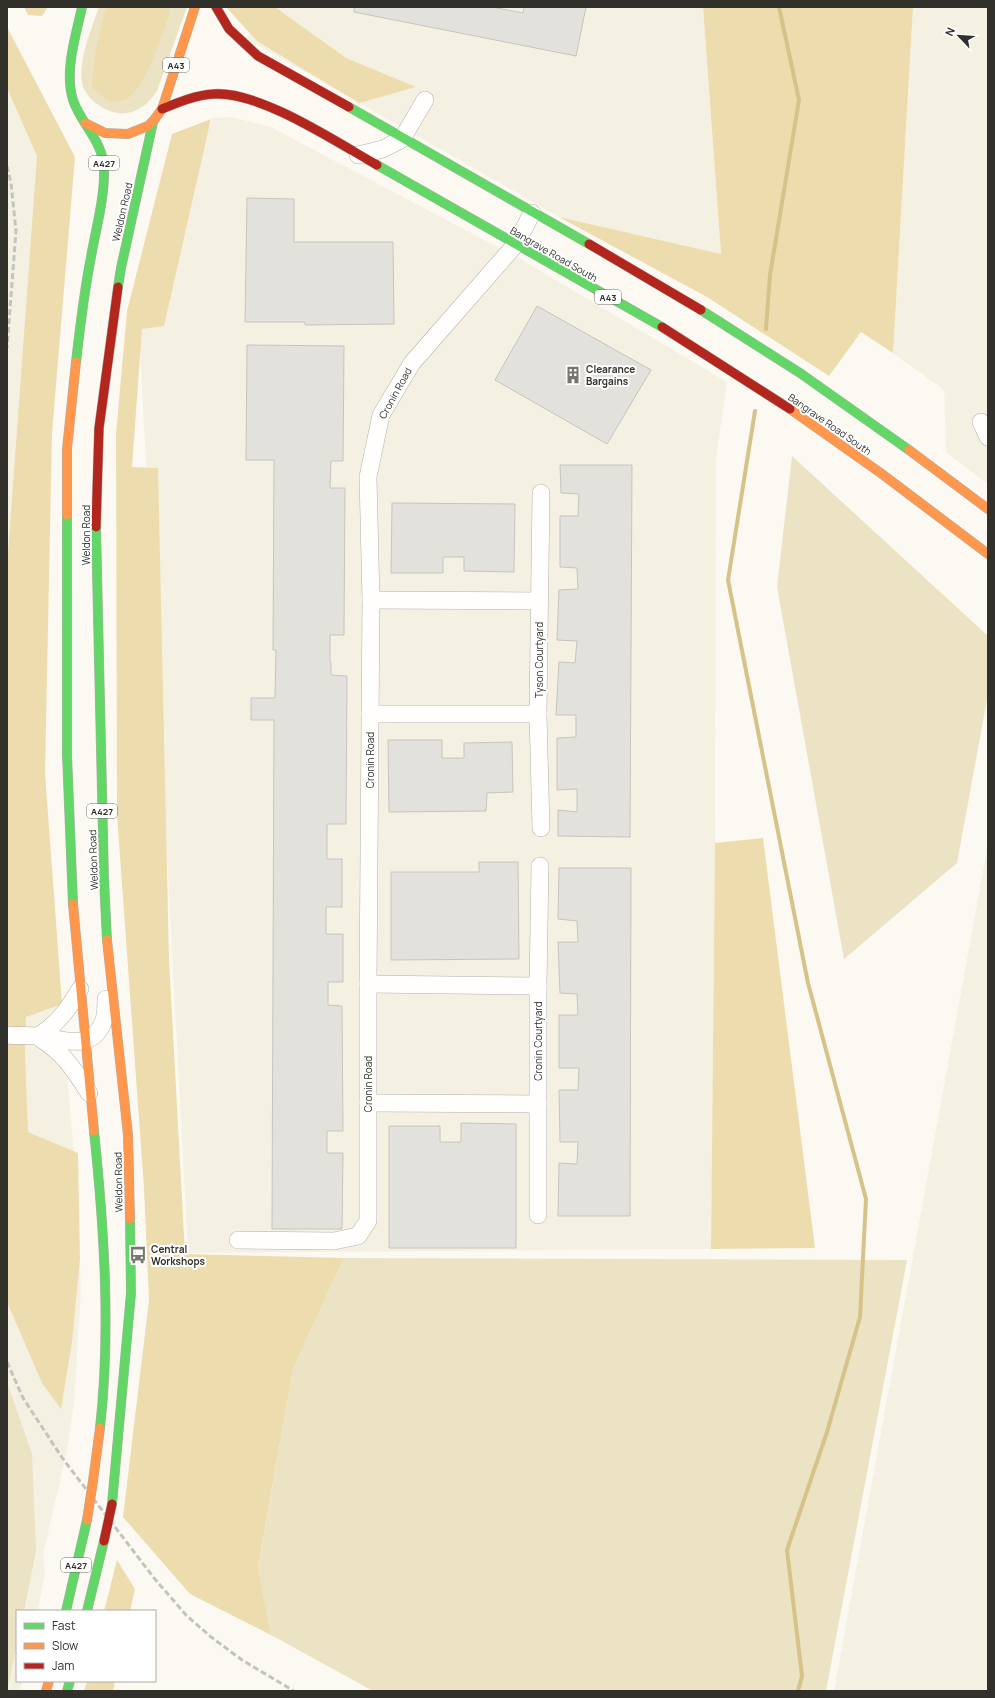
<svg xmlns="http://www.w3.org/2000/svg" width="995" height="1698" font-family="Manrope,sans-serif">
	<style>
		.built { fill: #f5f1e2 }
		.green { fill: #ece2c4 }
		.forest { fill: #edddae }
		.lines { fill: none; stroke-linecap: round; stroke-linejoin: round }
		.stream { stroke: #d6c38a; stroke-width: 4 }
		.building { fill: #e3e1db; stroke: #c6c4bf }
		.street-casing { stroke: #b2b0ac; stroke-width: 18 }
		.fast-casing { stroke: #b2b0ac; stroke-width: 10 }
		.slow-casing { stroke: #b2b0ac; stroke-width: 10 }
		.jam-casing { stroke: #b2b0ac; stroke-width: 10 }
		.street { stroke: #fffefd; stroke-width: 17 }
		.fast { stroke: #63d668; stroke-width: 9 }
		.slow { stroke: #ff974d; stroke-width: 9 }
		.jam { stroke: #b3261e; stroke-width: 9 }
		.rail { stroke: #c4c3c1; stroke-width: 3; stroke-dasharray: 6 3; stroke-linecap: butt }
		.slow-bridge-casing { stroke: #b2b0ac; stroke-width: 10; stroke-linecap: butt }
		.jam-bridge-casing { stroke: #b2b0ac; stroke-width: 10; stroke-linecap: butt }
		.slow-bridge { stroke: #ff974d; stroke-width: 9 }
		.jam-bridge { stroke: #b3261e; stroke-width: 9 }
		.labels { text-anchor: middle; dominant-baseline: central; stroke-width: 4; stroke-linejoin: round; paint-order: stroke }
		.shield { fill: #fff; stroke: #6f6e6b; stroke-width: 1 }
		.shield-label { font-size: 9px; font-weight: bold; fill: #31302b }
		.street-label { font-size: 10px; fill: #31302b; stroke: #fff }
		.poi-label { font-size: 10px; font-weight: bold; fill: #31302b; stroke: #fff; text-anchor: start }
	</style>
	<rect width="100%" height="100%" fill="#fcf9f2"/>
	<!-- built -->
	<g class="built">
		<polygon points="256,7 703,7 721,254 559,217 247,39"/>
		<polygon points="913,7 988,7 988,484 946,452 944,390 893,353"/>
		<polygon points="7,65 54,159 40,773 74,1154 81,1288 74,1402 67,1450 43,1554 45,1571 38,1611 17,1611 17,1681 23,1681 20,1691 7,1691"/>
		<polygon points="232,117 271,127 524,261 727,382 716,458 715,843 711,1249 188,1253 139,331 213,118"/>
		<polygon points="988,844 988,1691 834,1691"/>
	</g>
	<!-- green -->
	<g class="green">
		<path d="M99 7H187L157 91C142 114 120 121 97 104 90 99 83 91 82 82 78 60 92 28 99 7Z"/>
		<polygon points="792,456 988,636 988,694 957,863 844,959 777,587"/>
		<polygon points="344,1258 907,1260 826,1691 373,1691 271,1635 258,1569 293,1369"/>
		<polygon points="7,1382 32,1454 36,1551 24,1611 17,1611 17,1644 7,1691"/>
	</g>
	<!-- forest -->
	<g class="forest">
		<polygon points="24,7 48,7 42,16 28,15"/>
		<path d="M107 7H170V13C163 32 145 88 128 98 123 101 115 101 110 102L92 88C93 60 98 33 107 7Z"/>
		<polygon points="226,7 275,7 346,58 416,87 359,103 257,41"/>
		<polygon points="703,7 913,7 893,353 861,332 829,376 707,297 559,217 721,254"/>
		<polygon points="7,27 75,157 52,433 45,773 62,1004 26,1017 25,1055 28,1132 78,1153 80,1259 72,1342 61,1409 42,1383 7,1302 7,567 37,156 7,88"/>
		<polygon points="211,119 164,326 142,329 132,467 158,468 169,959 185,1254 344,1258 293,1369 258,1568 271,1635 190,1594 123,1517 149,1300 144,1188 117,815 116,434 127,311 172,134"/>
		<polygon points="763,838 815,1248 711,1249 715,843"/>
		<polygon points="117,1560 135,1589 130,1611 104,1611"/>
		<polygon points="87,1681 115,1681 113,1691 84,1691"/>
	</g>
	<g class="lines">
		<!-- stream -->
		<g class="stream">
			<polyline points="766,329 770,275 799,100 779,7"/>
			<polyline points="755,411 728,580 808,983 866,1199 860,1317 827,1432 787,1550 802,1676 798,1691"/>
		</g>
	</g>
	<!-- building -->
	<g class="building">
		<polygon points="354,7 492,7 523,13 524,7 586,7 576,56 354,12"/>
		<polygon points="247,198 294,199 294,242 393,242 394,324 305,325 305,322 245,322"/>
		<polygon points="537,306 651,370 607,444 495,380"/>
		<polygon points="247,345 344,346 343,461 331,461 330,488 345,488 344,635 330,635 330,662 331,662 331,675 347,676 346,824 327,824 327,859 342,859 342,907 326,907 326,934 343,934 343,982 328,982 328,1005 342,1006 343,1131 327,1131 327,1153 343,1153 342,1229 272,1229 274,720 251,720 251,698 275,698 276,650 273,650 274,460 246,460"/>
		<polygon points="560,465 632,465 630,837 558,836 558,810 577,812 577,789 557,790 557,738 576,737 576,715 556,715 559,662 575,663 577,641 557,640 559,590 578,589 577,568 560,567 560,516 578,516 579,494 561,493"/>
		<polygon points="392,503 515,504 514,572 464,571 464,557 443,557 443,573 391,573"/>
		<polygon points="388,740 442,740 442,758 464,758 464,743 512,742 513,792 487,793 486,811 389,812"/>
		<polygon points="479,862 518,862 519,959 391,960 391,872 479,872"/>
		<polygon points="559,868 631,868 630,1216 558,1216 559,1163 577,1164 578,1142 560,1142 559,1090 578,1090 579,1068 559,1068 559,1015 578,1015 577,994 560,993 558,942 578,942 577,921 558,919"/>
		<polygon points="461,1123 516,1124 516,1248 389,1248 389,1126 440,1126 440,1142 461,1142"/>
	</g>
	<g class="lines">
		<!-- street casing -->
		<g class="street-casing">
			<g id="street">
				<polyline points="358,155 383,149 402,139 425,100"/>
				<polyline points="981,422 988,437"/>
				<polyline points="541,493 538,714 541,828"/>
				<polyline points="371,600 539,601"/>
				<polyline points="370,714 538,714"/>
				<polyline points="368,984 538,986"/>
				<path d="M7 1035C17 1036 28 1035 38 1036 62 1039 93 1053 104 1020 106 1014 106 1006 106 999"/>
				<path d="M38 1036C57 1025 69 1008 80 989"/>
				<path d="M41 1039C64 1053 75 1071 89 1093"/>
				<polyline points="368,1103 538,1104"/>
				<polyline points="538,1215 538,986 540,866"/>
				<polyline points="238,1240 334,1241 358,1236 368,1221 368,984 371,600 368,477 381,415 412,363 516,244 532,213"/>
			</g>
		</g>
		<!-- fast casing -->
		<g class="fast-casing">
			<g id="fast">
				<polyline points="349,107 589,244"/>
				<polyline points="377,165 662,327"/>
				<polyline points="118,287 121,268 153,122"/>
				<polyline points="701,310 800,373 909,450"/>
				<path d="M76 362C80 327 84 292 91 257 96 228 105 197 104 168 103 141 81 124 73 100 64 71 76 35 82 7"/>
				<polyline points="67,515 67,754 73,904"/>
				<polyline points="96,527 104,880 107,940"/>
				<path d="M94 1131C104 1227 111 1331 100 1428"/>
				<polyline points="112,1504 131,1293 130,1219"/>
				<polyline points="66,1611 87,1520"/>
				<polyline points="87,1611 104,1541"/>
				<polyline points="67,1691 70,1681"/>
			</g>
		</g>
		<!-- slow casing -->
		<g class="slow-casing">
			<g id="slow">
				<polyline points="85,123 105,133 128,134 148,126 154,120 162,109 195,7"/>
				<polyline points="790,409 882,474 988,554"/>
				<polyline points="909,450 988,509"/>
				<polyline points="67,515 67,449 76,362"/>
				<polyline points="73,904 94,1131"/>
				<polyline points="107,940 128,1135 130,1219"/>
				<polyline points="93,1481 100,1428"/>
				<polyline points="46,1691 49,1681"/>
			</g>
		</g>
		<!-- jam casing -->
		<g class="jam-casing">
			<g id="jam">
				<polyline points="216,7 229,29 258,56 349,107"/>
				<path d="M162 109C179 102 196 95 214 94 260 91 336 142 377 165"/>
				<polyline points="589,244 701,310"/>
				<polyline points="662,327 790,409"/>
				<polyline points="96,527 99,428 118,287"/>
			</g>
		</g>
		<!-- street -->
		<use href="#street" class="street"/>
		<!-- fast -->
		<use href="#fast" class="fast"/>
		<!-- slow -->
		<use href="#slow" class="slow"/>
		<!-- jam -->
		<use href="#jam" class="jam"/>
		<!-- rail -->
		<g class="rail">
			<polyline points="7,166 11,183 16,231 7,348"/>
			<polyline points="7,1362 23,1398 63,1459 154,1578 186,1615 211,1637 242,1660 294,1691"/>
		</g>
		<!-- slow-bridge casing -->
		<g class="slow-bridge-casing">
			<polyline id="slow-bridge" points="87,1520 93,1481"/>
		</g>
		<!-- jam-bridge casing -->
		<g class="jam-bridge-casing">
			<polyline id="jam-bridge" points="104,1541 112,1504"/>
		</g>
		<!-- slow-bridge -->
		<use href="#slow-bridge" class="slow-bridge"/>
		<!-- jam-bridge -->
		<use href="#jam-bridge" class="jam-bridge"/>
	</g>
	<!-- icons -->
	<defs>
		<g id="building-bare" transform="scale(1.38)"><path d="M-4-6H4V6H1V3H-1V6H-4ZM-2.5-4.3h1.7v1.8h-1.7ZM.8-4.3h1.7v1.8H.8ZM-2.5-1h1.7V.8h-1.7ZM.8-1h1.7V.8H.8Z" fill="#787671" stroke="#fff" stroke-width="2.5" paint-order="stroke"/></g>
		<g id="bus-bare" transform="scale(1.38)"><path d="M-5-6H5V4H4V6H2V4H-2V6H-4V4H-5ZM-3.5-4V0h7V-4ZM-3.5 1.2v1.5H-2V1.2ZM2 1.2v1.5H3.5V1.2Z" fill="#787671" stroke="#fff" stroke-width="2.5" paint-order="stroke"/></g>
	</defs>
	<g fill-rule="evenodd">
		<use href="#building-bare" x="573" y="375"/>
		<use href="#bus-bare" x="138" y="1255"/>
	</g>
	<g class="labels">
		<!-- shield labels -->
		<g class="shield">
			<rect x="163" y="58" width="26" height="14" rx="3"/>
			<rect x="89" y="156" width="30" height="14" rx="3"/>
			<rect x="595" y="290" width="26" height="14" rx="3"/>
			<rect x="87" y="804" width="30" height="14" rx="3"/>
			<rect x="61" y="1558" width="30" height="14" rx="3"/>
		</g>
		<g class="shield-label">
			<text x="176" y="65">A43</text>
			<text x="104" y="163">A427</text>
			<text x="608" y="297">A43</text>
			<text x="102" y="811">A427</text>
			<text x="76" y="1565">A427</text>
		</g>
		<!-- street labels -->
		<g class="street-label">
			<text transform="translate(122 212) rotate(-77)">Weldon Road</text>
			<text transform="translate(554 254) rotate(30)">Bangrave Road South</text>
			<text transform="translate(395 393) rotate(-61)">Cronin Road</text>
			<text transform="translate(830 424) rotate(35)">Bangrave Road South</text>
			<text transform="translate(86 535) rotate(-90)">Weldon Road</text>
			<text transform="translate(539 660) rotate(-90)">Tyson Courtyard</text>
			<text transform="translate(370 760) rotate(-90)">Cronin Road</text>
			<text transform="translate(93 860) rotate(-92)">Weldon Road</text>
			<text transform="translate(538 1041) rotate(-90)">Cronin Courtyard</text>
			<text transform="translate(368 1084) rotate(-90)">Cronin Road</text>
			<text transform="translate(118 1182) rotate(-91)">Weldon Road</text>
		</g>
		<!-- poi labels -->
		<g class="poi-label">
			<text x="586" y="369">Clearance<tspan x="586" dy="12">Bargains</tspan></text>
			<text x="151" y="1249">Central<tspan x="151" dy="12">Workshops</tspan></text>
		</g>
	</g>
	<!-- border -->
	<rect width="995" height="1698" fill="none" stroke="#31302b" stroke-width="16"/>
	<!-- legend -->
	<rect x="16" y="1610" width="140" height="72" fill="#ffffff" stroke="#adacaa"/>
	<rect x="24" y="1623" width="20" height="6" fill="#63d668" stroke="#adacaa"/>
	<text x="52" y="1630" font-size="12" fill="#31302b">Fast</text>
	<rect x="24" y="1643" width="20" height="6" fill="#ff974d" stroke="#adacaa"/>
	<text x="52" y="1650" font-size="12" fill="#31302b">Slow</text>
	<rect x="24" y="1663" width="20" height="6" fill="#b3261e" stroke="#adacaa"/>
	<text x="52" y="1670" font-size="12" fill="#31302b">Jam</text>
	<!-- north arrow -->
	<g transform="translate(959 36) rotate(295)" stroke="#ffffff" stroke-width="3" paint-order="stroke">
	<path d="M0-3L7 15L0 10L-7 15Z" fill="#31302b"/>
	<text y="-6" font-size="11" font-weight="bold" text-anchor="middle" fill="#31302b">N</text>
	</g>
</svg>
